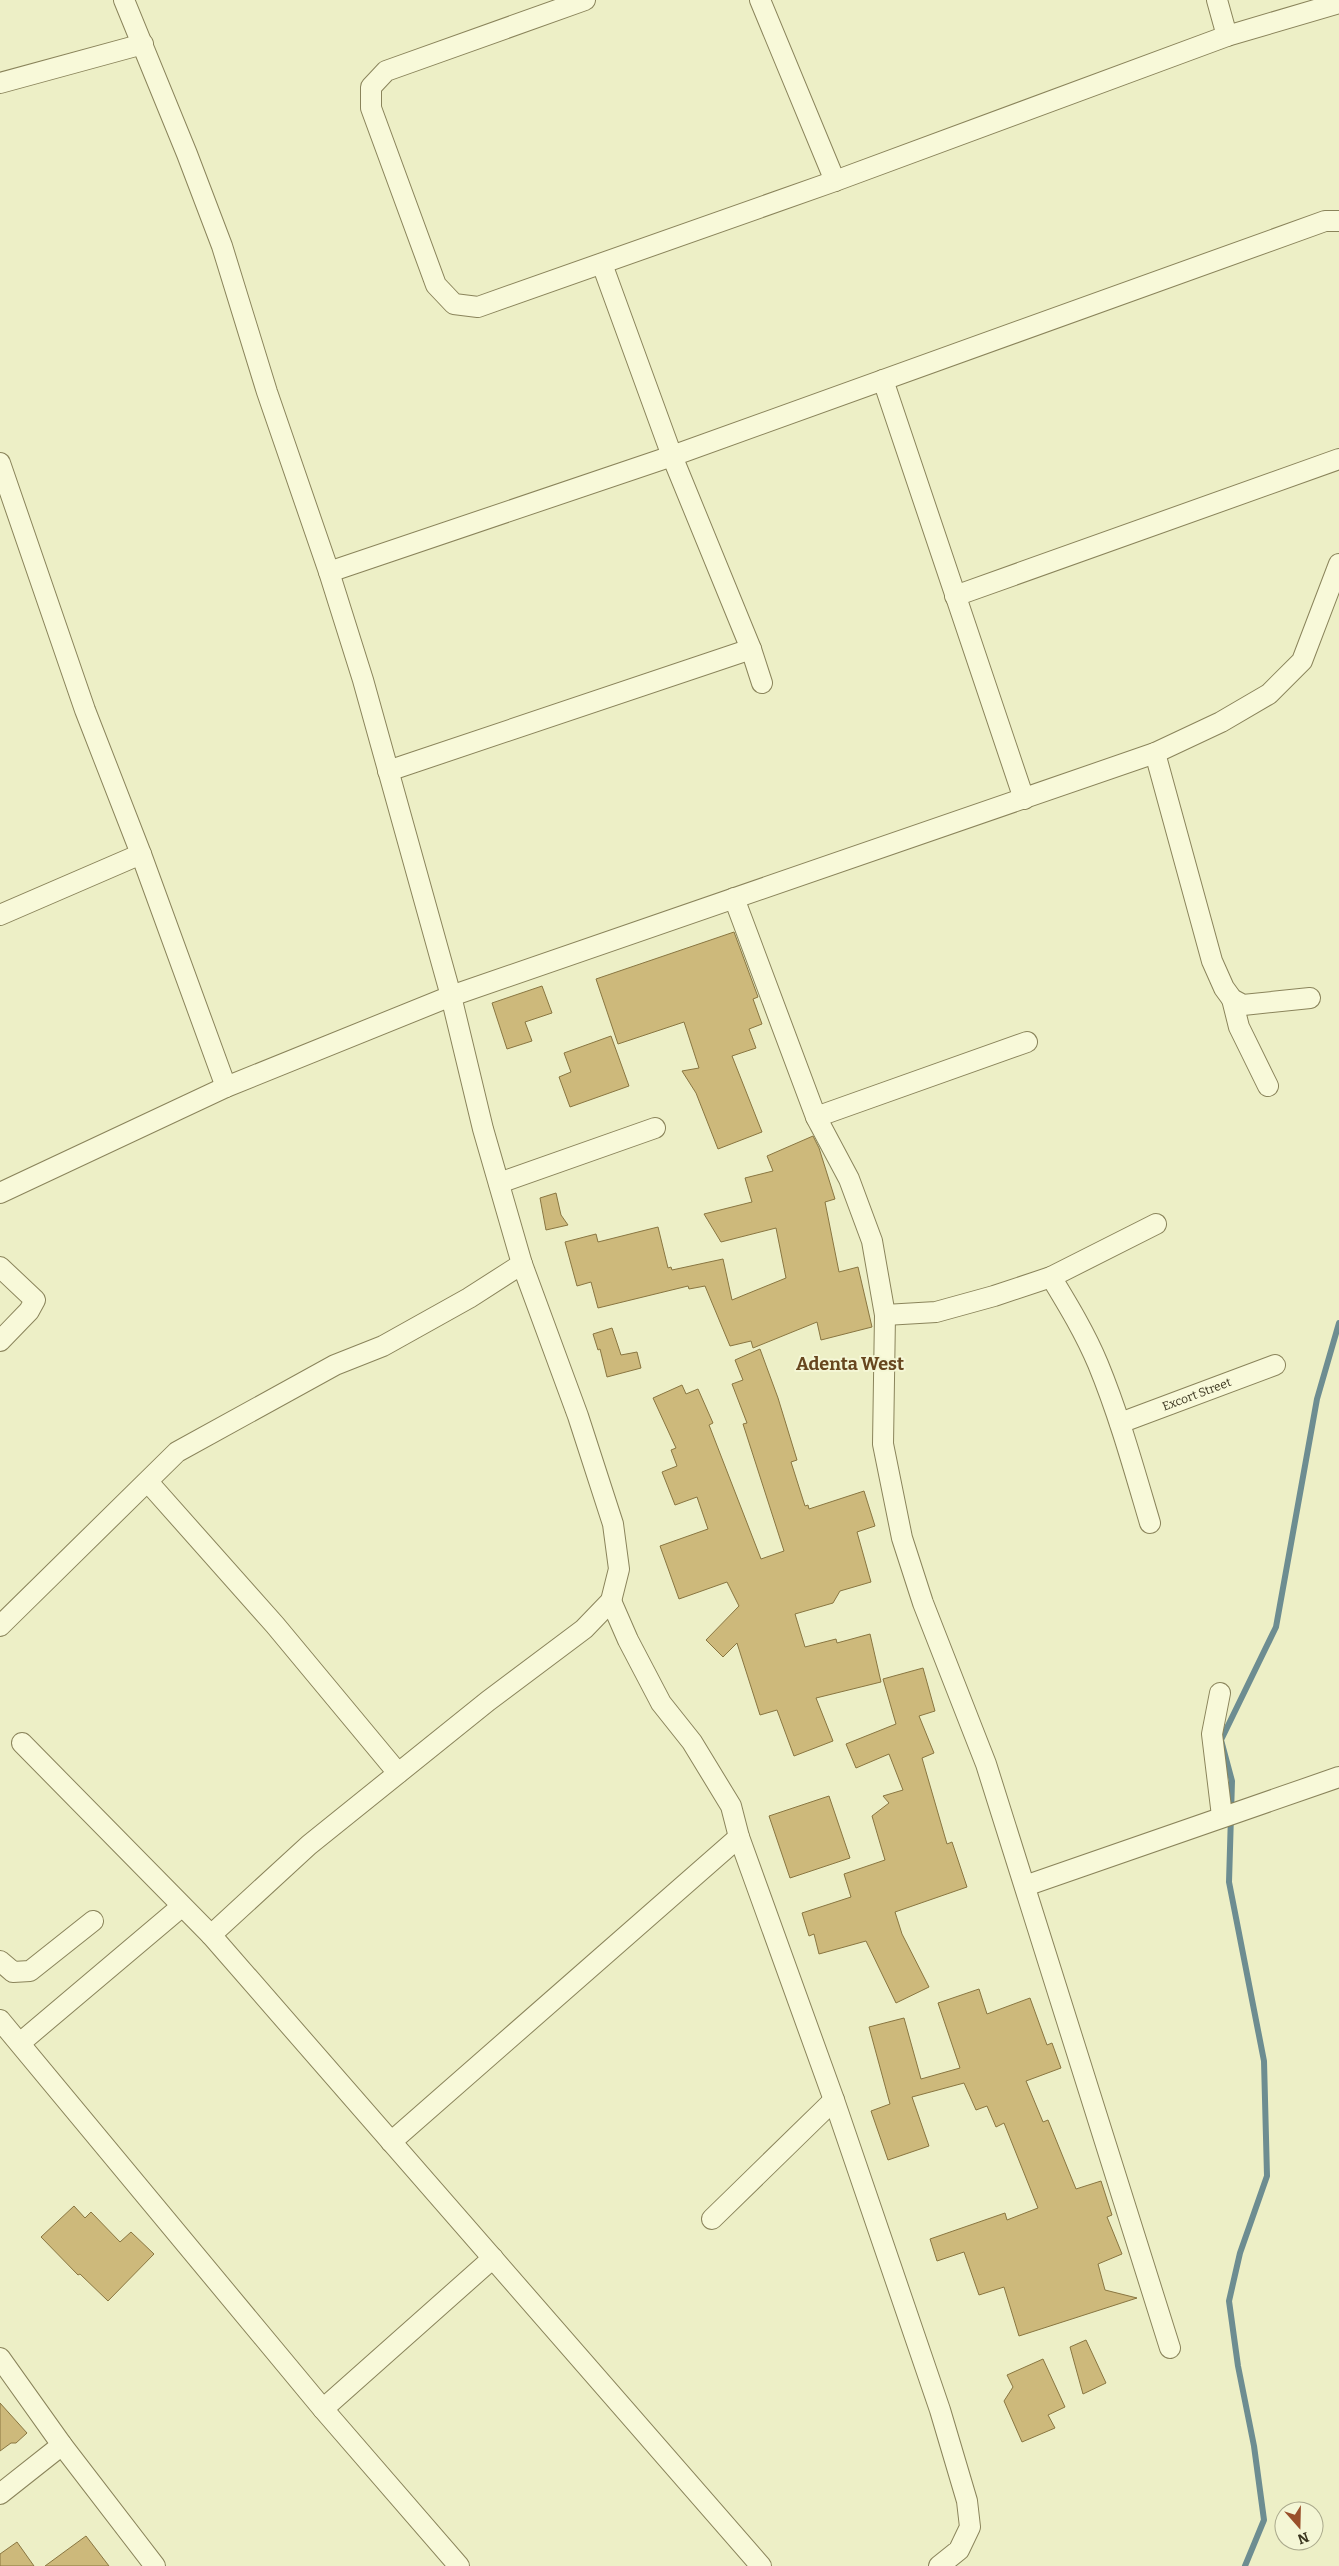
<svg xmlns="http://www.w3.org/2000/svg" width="1339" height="2566" font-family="Bitter,serif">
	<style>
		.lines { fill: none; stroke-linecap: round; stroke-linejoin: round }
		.stream { stroke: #6d8d91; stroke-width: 6 }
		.building { fill: #cdb97b; stroke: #897641 }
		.minor-casing { stroke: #8a845b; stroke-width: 22 }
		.minor { stroke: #f8f9d9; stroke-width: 20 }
		.labels { text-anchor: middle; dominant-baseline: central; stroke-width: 4; stroke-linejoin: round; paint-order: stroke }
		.street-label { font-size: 12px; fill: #3a351f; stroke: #f4f6d5 }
		.district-label { font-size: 18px; font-weight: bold; fill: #67461e; stroke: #f4f6d5 }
	</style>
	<rect width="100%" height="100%" fill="#edefc6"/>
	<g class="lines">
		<!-- stream -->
		<polyline class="stream" points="1245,2566 1264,2520 1254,2446 1238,2366 1229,2301 1240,2253 1267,2176 1264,2061 1229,1882 1232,1781 1221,1740 1276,1627 1317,1399 1339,1323"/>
	</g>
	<!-- building -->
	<g class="building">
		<polygon points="734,932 758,997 753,999 762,1024 749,1029 756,1048 732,1056 762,1132 718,1149 696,1093 682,1071 699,1068 684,1022 618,1044 596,979"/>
		<polygon points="542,986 552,1013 525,1022 532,1041 507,1049 492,1003"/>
		<polygon points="611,1036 629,1086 570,1107 559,1077 571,1072 564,1053"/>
		<polygon points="813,1136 819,1148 835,1199 825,1202 839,1272 858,1267 872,1327 821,1340 817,1322 753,1348 751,1341 730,1346 705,1286 689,1289 688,1286 598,1308 591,1282 577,1286 565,1242 596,1234 598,1242 658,1227 668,1268 671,1267 672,1270 723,1259 732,1300 786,1278 776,1228 721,1242 704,1214 752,1202 745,1178 773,1171 767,1156"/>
		<polygon points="556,1193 561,1215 568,1225 546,1230 540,1198"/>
		<polygon points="612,1328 621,1355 637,1352 641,1368 607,1377 600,1349 598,1350 593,1334"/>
		<polygon points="760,1349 778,1398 797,1460 791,1462 805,1506 808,1505 809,1509 864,1491 875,1526 857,1532 871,1582 840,1591 833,1603 795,1614 805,1647 836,1639 837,1643 870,1634 881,1682 816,1698 833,1741 794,1756 777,1710 760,1715 737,1643 723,1657 706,1640 739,1606 727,1582 679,1599 660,1546 708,1529 697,1497 675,1505 662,1472 677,1466 671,1450 676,1448 653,1398 682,1385 686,1394 698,1389 713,1423 709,1425 761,1559 784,1551 743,1424 747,1423 732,1384 743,1380 735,1360"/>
		<polygon points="923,1668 935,1711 919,1716 934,1753 922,1758 947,1844 952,1842 967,1887 895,1912 902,1934 929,1987 896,2003 866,1941 819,1954 814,1934 809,1936 802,1913 851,1897 844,1874 885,1860 872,1816 889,1803 883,1796 903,1790 889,1754 856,1768 846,1744 896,1724 883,1679"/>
		<polygon points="829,1796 850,1858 790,1878 769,1816"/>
		<polygon points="979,1989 987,2014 1030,1998 1047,2045 1052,2043 1061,2068 1026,2081 1043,2122 1048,2120 1076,2189 1101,2181 1112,2215 1107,2217 1122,2254 1098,2264 1105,2290 1137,2298 1019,2336 1004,2287 979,2295 964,2252 937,2261 930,2239 1005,2213 1007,2220 1038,2208 1004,2123 996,2127 987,2106 976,2110 964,2083 912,2097 929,2146 888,2160 871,2111 890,2104 869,2027 904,2018 921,2079 960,2068 938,2003"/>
		<polygon points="74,2206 85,2218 91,2212 120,2242 131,2232 154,2254 108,2301 80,2274 78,2275 41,2237"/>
		<polygon points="1086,2340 1106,2383 1083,2394 1070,2347"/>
		<polygon points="1043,2359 1065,2407 1048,2415 1055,2428 1022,2442 1004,2401 1013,2387 1007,2375"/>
		<polygon points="0,2403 27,2433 16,2443 11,2443 0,2451"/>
		<polygon points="86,2536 109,2566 45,2566"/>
		<polygon points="17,2542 34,2566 0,2566 0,2554"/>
	</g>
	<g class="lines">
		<!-- minor casing -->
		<g class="minor-casing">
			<g id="minor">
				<polyline points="124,0 187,154 222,246 267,392 329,572 363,680 451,996 483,1129 522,1264 578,1416 613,1524 619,1569 611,1601 584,1629 488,1701 309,1845 211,1935"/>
				<polyline points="585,0 386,71 371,87 371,108 436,285 454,304 478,307 835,181 1227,36 1339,3"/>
				<polyline points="760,0 835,181"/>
				<polyline points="1217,0 1227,36"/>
				<polyline points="0,83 143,44"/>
				<polyline points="602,264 672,456 751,649 762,683"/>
				<polyline points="883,380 1024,799"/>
				<polyline points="0,463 85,710 141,854 226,1087"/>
				<polyline points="329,572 672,456 1325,221 1339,221"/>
				<polyline points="955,596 1339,459"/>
				<polyline points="1155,753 1212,961 1224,988 1232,999 1243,1005 1310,998"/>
				<polyline points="388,771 751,649"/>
				<polyline points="734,898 816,1117 849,1179 872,1241 885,1315 883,1444 902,1538 923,1603 986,1764 1170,2348"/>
				<polyline points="0,915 141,854"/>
				<polyline points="1232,999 1239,1027 1268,1086"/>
				<polyline points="816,1117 1027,1042"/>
				<polyline points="499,1183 655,1128"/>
				<polyline points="0,1193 226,1087 451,996 1155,753 1221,722 1269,694 1302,661 1339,564"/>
				<polyline points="0,1267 35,1300 29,1311 0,1341"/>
				<path d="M1051 1277C1068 1305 1085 1333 1098 1364 1119 1415 1134 1469 1150 1523"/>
				<polyline points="885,1315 936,1312 994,1296 1051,1277 1156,1224"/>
				<path id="s1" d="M1120 1423 1275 1365"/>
				<polyline points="148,1482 275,1625 398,1773"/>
				<polyline points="611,1601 628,1640 661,1703 692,1742 731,1806 739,1837 834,2100 940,2410 967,2501 970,2527 959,2550 939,2566"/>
				<polyline points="0,1626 177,1452 335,1365 383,1346 469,1298 522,1264"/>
				<polyline points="1220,1693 1212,1734 1222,1816"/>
				<polyline points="22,1743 211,1935 761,2566"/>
				<polyline points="1025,1886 1339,1777"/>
				<polyline points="0,1961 13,1972 30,1971 93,1921"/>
				<polyline points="0,2020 323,2409 459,2566"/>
				<polyline points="20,2043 181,1907"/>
				<polyline points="391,2142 739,1837"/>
				<polyline points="712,2219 834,2100"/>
				<polyline points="0,2358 62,2445 155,2566"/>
				<polyline points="323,2409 493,2258"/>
				<polyline points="0,2494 62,2445"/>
			</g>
		</g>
		<!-- minor -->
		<use href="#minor" class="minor"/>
	</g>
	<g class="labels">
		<!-- street labels -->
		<g class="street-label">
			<text stroke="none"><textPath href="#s1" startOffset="82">Excort Street</textPath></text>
		</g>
		<!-- district labels -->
		<g class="district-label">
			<text x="850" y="1364">Adenta West</text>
		</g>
	</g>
	<!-- north arrow -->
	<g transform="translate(1299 2526) rotate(160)"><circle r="24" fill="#f4f6d5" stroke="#aaa98c"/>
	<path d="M0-4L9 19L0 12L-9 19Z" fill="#99502b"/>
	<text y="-8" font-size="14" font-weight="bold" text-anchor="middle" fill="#3a351f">N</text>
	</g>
</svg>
